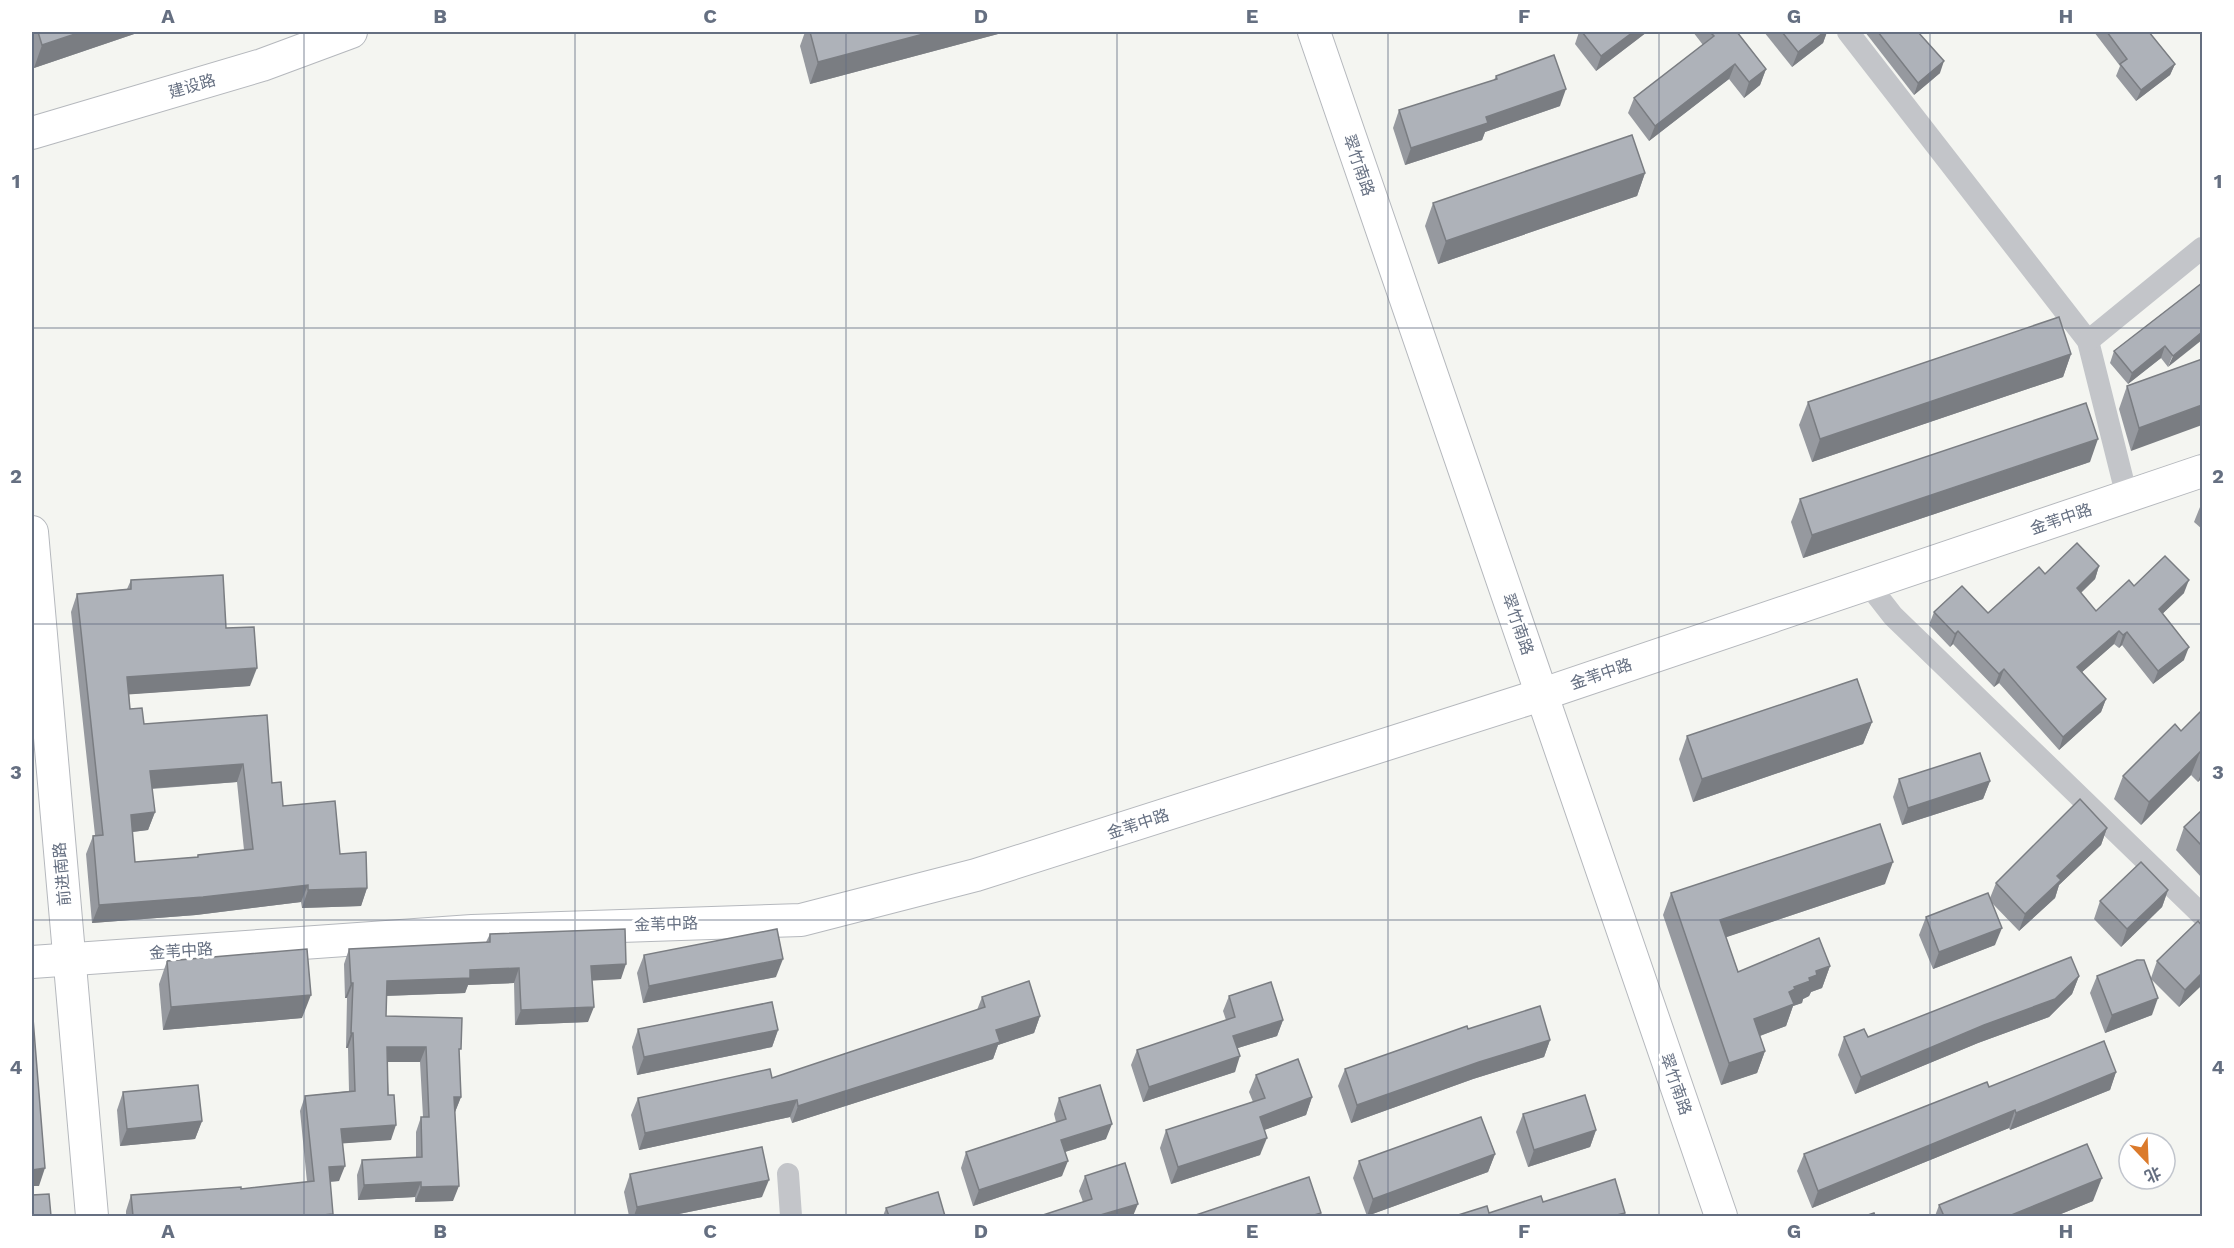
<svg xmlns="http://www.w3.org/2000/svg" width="2234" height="1248" font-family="'Work Sans','Noto Sans SC',sans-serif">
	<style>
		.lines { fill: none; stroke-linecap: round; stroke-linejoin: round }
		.secondary-casing { stroke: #b5b8bd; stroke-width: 34 }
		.street { stroke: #c3c5c9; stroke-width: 22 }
		.secondary { stroke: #fff; stroke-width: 32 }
		.wall { fill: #96999f; fill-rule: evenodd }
		.shaded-wall { fill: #7a7d82 }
		.building { fill: #aeb2b9; stroke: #7a7d82; stroke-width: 1.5; fill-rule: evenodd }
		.grid { fill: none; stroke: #656f81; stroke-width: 1.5; stroke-opacity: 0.55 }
		.labels { text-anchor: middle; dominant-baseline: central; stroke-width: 6; stroke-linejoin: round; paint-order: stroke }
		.street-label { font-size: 16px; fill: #656f81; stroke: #fff }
		.neatline { fill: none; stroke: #656f81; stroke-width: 2 }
		.grid-label { font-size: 20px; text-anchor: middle; font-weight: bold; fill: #656f81 }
	</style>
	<rect width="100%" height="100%" fill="#f4f5f1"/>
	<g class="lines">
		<!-- secondary casing -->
		<g class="secondary-casing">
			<g id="secondary">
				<polyline points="1314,32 1721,1216"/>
				<polyline points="32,133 262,65 351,32"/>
				<polyline points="32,532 92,1216"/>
				<polyline points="32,962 472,931 801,920 976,875 1525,700 2202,471"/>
			</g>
		</g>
		<!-- street -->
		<g class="street">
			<polyline points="1848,32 2088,341 2127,497"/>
			<polyline points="2088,341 2202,248"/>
			<polyline points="1868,584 1893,616 2202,915"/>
			<polyline points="788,1174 791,1216"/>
		</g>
		<!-- secondary -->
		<use href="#secondary" class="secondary"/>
	</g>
	<!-- wall -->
	<g class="wall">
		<polygon points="32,32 140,32 34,68 32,61"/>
		<polygon points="805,32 999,32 998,34 810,84 800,46"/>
		<polygon points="1579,32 1647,32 1596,71 1575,44"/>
		<polygon points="1693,32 1737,32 1766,69 1760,85 1744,98 1729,79 1649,141 1628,113 1634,98 1703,45"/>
		<polygon points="1764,32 1827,32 1823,43 1792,67"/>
		<polygon points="1865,32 1918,32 1940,73 1914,95"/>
		<polygon points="2094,32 2149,32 2175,64 2170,75 2136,101 2116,76 2120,66"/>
		<polygon points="1496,76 1560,106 1485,132 1482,140 1405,165 1393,128 1399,110 1494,80"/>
		<polygon points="1645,173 1637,196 1438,264 1425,226 1433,203"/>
		<polygon points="2202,283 2168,367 2161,358 2128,384 2110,363 2114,351"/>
		<polygon points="2071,354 2063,377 1812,462 1799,425 1808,402"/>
		<polygon points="2202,359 2131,451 2119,409 2127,386"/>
		<polygon points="2090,462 1803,558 1791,522 1800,499"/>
		<polygon points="2202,502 2202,529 2194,522"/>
		<polygon points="2099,566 2095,579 2081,593 2096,611 2134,586 2184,593 2162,614 2184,660 2153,684 2122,645 2119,648 2114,644 2082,672 2106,699 2101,712 2059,750 1999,683 1994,687 1953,644 1950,647 1929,625 1934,612 1988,613 2045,574"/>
		<path d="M131 580 226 628 250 686 129 694 130 709 144 724 267 715 272 783 283 806 340 854 367 888 361 906 302 908 301 902 196 915 92 923 86 854 93 836 95 835 71 612 77 594 127 589ZM237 782 244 850 198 855 197 857 135 862 132 832 148 830 155 812 152 789Z"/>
		<polygon points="2202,583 2202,593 2200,590"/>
		<polygon points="2202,710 2202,778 2198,782 2191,775 2141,825 2114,799 2123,776 2181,731"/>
		<polygon points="1872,722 1863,744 1693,802 1679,759 1687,736"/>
		<polygon points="1899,779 1990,781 1983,799 1902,825 1893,797"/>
		<polygon points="2202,810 2202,878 2176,850 2184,827"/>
		<polygon points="2107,828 2101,845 2059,885 2055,898 2019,931 1992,903 1995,945 1933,969 1919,935 1926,917 1990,898 1996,883"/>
		<polygon points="1885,884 1726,937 1738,972 1830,966 1822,988 1811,992 1809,996 1803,999 1802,1003 1793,1006 1786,1026 1760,1036 1765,1051 1757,1073 1721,1085 1663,915 1671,893"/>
		<polygon points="2168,890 2162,907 2121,947 2094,919 2100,901"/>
		<polygon points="490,934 621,979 592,980 588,1022 515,1025 514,983 468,985 465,993 386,996 386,1016 459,1054 461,1097 455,1112 453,1201 415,1202 415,1197 358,1200 357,1175 362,1160 416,1157 416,1132 421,1117 423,1117 420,1062 387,1062 391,1140 342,1143 339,1181 330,1182 332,1216 126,1216 126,1211 131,1195 241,1189 307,1182 300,1111 305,1096 349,1091 348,1048 346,1048 347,998 345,998 344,964 349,949 486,942"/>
		<polygon points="644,955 776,977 643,1003 637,973"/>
		<polygon points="167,961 302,1018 163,1030 159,984"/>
		<polygon points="2157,961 2202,985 2179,1007 2151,979 2152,1015 2105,1033 2090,993 2097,976 2151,978"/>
		<polygon points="2079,976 2072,994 2049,1017 1978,1043 1855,1094 1838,1055 1844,1037 1868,1037"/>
		<polygon points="1229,996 1283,1020 1277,1036 1238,1048 1235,1072 1143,1102 1131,1065 1137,1050 1226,1020 1223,1011"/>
		<polygon points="982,997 1040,1016 1034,1033 998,1045 993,1059 792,1123 790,1117 639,1150 631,1115 638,1098 772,1078 977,1010"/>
		<polygon points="638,1029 778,1030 772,1047 637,1075 632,1047"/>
		<polygon points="1550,1040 1544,1057 1473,1079 1351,1123 1338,1086 1345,1069"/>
		<polygon points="2116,1072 2110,1090 2010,1130 2009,1128 1812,1208 1797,1171 1804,1154 1989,1087"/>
		<polygon points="1256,1075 1312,1097 1306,1115 1264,1130 1260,1155 1171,1184 1160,1148 1166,1130 1253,1102 1249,1092"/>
		<polygon points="123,1092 202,1121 195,1139 120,1146 117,1110"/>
		<polygon points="1059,1098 1106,1139 1065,1152 1062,1176 973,1206 961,1168 966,1152 1056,1122 1054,1114"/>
		<polygon points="1523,1114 1596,1130 1590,1147 1528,1167 1516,1132"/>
		<polygon points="1495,1154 1488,1172 1367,1216 1353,1178 1359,1161"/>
		<polygon points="630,1174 762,1197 669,1216 629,1216 624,1192"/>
		<polygon points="1085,1176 1133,1216 1083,1202 1079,1191"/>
		<polygon points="2093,1201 2056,1216 1935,1216 1939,1205"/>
		<polygon points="886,1208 945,1216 883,1216"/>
	</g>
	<!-- shaded-wall -->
	<g class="shaded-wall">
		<polygon points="81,32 140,32 34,68 42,45"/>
		<polygon points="931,32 999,32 998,34 810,84 818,62"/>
		<polygon points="1633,32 1647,32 1596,71 1601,56"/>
		<polygon points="1824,32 1827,32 1823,43 1792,67 1798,52"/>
		<polygon points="1944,61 1940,73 1914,95 1918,83"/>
		<polygon points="1735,64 1729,79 1649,141 1655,126"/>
		<polygon points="2175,64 2170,75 2136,101 2141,90"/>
		<polygon points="1766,69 1760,85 1744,98 1749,82"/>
		<polygon points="1566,89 1560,106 1485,132 1482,140 1405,165 1411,148 1486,117"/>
		<polygon points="1645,173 1637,196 1438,264 1446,241"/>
		<polygon points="2202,332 2202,340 2168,367 2173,356"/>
		<polygon points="2165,346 2161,358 2128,384 2132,373"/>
		<polygon points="2071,354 2063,377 1812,462 1820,439"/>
		<polygon points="2202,405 2202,425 2131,451 2139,428"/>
		<polygon points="2098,439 2090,462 1803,558 1812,535"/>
		<polygon points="2099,566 2095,579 2072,601 2077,588"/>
		<polygon points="2189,580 2184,593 2154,622 2159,609"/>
		<polygon points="1958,631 1953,644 1950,647 1955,634"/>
		<polygon points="2119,631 2114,644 2073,680 2077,667"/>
		<polygon points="2127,632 2122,645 2119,648 2123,635"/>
		<polygon points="2189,647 2184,660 2153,684 2158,671"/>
		<polygon points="257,668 250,686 121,695 127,677"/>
		<polygon points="2004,669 1999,683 1994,687 1999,674"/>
		<polygon points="2106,699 2101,712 2059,750 2063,737"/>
		<polygon points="1872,722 1863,744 1693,802 1702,779"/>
		<polygon points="2200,752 2191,775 2141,825 2149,802"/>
		<polygon points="243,764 237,782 143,789 150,771"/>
		<polygon points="2202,771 2202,778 2198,782"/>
		<polygon points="1990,781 1983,799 1902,825 1908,808"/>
		<polygon points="155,812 148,830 124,833 131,815"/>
		<polygon points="2107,828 2101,845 2059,885 2055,898 2019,931 2025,914 2057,876"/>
		<polygon points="1893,862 1885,884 1712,942 1720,920"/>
		<polygon points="308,885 301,902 196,915 92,923 99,905"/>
		<polygon points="367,888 361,906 302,908 308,890"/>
		<polygon points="2168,890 2162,907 2121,947 2127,929"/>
		<polygon points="2002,928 1995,945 1933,969 1939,952"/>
		<polygon points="783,959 776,977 643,1003 649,986"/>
		<polygon points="626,964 621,979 586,981 591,966"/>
		<polygon points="1830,966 1822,988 1811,992 1809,996 1803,999 1802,1003 1793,1006 1786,1026 1746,1041 1754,1019 1789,992 1794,987 1809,978 1816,971"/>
		<polygon points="519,968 514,983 468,985 465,993 381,996 387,981 470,970"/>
		<polygon points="2202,973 2202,985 2179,1007 2185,990"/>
		<polygon points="2079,976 2072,994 2049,1017 1978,1043 1855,1094 1861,1077"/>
		<polygon points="351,983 353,983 347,998 345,998"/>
		<polygon points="311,995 302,1018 163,1030 171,1007"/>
		<polygon points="2158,998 2152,1015 2105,1033 2112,1015"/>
		<polygon points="594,1007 588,1022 515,1025 521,1010"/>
		<polygon points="1040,1016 1034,1033 998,1045 993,1059 792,1123 798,1106 996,1030"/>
		<polygon points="1283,1020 1277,1036 1228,1051 1233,1036"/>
		<polygon points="778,1030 772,1047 637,1075 644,1057"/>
		<polygon points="351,1033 353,1033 348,1048 346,1048"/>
		<polygon points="1550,1040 1544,1057 1473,1079 1351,1123 1357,1105 1479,1062"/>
		<polygon points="387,1047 426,1047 420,1062 381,1062"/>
		<polygon points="1765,1051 1757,1073 1721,1085 1729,1063"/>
		<polygon points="1240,1056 1235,1072 1143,1102 1149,1087"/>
		<polygon points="2116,1072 2110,1090 2010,1130 2016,1113"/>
		<polygon points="454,1097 461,1097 455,1112 448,1112"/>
		<polygon points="1312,1097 1306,1115 1253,1134 1260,1117"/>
		<polygon points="797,1100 790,1117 639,1150 645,1133"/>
		<polygon points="2015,1110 2009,1128 1812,1208 1818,1191"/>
		<polygon points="202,1121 195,1139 120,1146 127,1129"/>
		<polygon points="1112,1124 1106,1139 1055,1155 1061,1140"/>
		<polygon points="396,1125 391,1140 335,1144 341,1129"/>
		<polygon points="1596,1130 1590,1147 1528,1167 1534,1150"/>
		<polygon points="1267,1138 1260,1155 1171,1184 1178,1167"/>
		<polygon points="1495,1154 1488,1172 1367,1216 1373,1199"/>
		<polygon points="1068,1161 1062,1176 973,1206 979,1190"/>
		<polygon points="345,1166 339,1181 323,1182 329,1167"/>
		<polygon points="45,1168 39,1186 32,1186 32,1170"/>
		<polygon points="2102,1178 2093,1201 2056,1216 2009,1216"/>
		<polygon points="769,1180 762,1197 669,1216 634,1216 637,1207"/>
		<polygon points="421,1182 415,1197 358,1200 364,1185"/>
		<polygon points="459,1186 453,1201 415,1202 421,1187"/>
		<polygon points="1138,1204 1133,1216 1097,1216"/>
		<polygon points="1625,1213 1624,1216 1613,1216"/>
		<polygon points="333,1214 332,1216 313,1216"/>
	</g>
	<!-- building -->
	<g class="building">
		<polygon points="38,32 81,32 42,45"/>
		<polygon points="810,32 931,32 818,62"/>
		<polygon points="1582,32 1633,32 1601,56"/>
		<polygon points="1710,32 1737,32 1766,69 1749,82 1735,64 1655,126 1634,98 1714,36"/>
		<polygon points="1782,32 1824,32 1798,52"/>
		<polygon points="1878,32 1918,32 1944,61 1918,83"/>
		<polygon points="2107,32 2149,32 2175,64 2141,90 2120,64 2127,59"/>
		<polygon points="1554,55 1566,89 1486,117 1488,123 1411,148 1399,110 1497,79 1496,76"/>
		<polygon points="1632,135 1645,173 1446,241 1433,203"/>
		<polygon points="2202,283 2202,332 2173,356 2165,346 2132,373 2114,351"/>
		<polygon points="2059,317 2071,354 1820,439 1808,402"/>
		<polygon points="2202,359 2202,405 2139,428 2127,386"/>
		<polygon points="2086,403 2098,439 1812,535 1800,499"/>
		<polygon points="2077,543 2099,566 2077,588 2096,611 2129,580 2134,586 2165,556 2189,580 2159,609 2189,647 2158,671 2127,632 2123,635 2119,631 2077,667 2106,699 2063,737 2004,669 1999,674 1958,631 1955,634 1934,612 1962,586 1988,613 2039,567 2045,574"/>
		<path d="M223 575 226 628 254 627 257 668 127 677 130 709 142 708 144 724 267 715 272 783 281 782 283 806 335 801 340 854 366 852 367 888 308 890V885L203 897 99 905 93 836 103 835 77 594 131 589V580ZM243 764 253 849 198 855V857L135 862 131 815 155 812 150 771Z"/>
		<polygon points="1857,679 1872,722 1702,779 1687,736"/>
		<polygon points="2202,710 2202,755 2200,752 2149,802 2123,776 2175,724 2181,731"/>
		<polygon points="1980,753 1990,781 1908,808 1899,779"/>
		<polygon points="2080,799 2107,828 2057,876 2061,880 2025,914 1996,883"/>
		<polygon points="2202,810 2202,846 2184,827"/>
		<polygon points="1880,824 1893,862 1720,920 1738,972 1819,938 1830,966 1816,971 1817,975 1809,978 1810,981 1794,987 1795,989 1789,992 1794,1004 1754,1019 1765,1051 1729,1063 1671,893"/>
		<polygon points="2141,862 2168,890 2127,929 2100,901"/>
		<polygon points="1988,893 2002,928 1939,952 1926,917"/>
		<polygon points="2198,921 2202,926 2202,973 2185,990 2157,961"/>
		<polygon points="625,929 626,964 591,966 594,1007 521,1010 519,968 470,970 470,978 387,981 386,1016 462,1018 461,1049 459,1049 461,1097 454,1097 459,1186 421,1187 421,1182 364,1185 362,1160 422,1157 421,1117 429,1117 426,1047 387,1047 388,1095 394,1095 396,1125 341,1129 345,1166 329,1167 333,1214 313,1216 133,1216 131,1195 241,1187 241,1189 314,1181 305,1096 355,1091 353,1033 351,1033 353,983 351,983 349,949 490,942 490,934"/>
		<polygon points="777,929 783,959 649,986 644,955"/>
		<polygon points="307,949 311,995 171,1007 167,961"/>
		<polygon points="2071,957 2079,976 2055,999 1984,1025 1861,1077 1844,1037 1864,1029 1868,1037"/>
		<polygon points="2137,960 2144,960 2158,998 2112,1015 2097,976"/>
		<polygon points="1029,981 1040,1016 996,1030 1000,1042 798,1106 797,1100 645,1133 638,1098 770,1069 772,1078 985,1007 982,997"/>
		<polygon points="1271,982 1283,1020 1233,1036 1240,1056 1149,1087 1137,1050 1235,1017 1229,996"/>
		<polygon points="772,1002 778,1030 644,1057 638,1029"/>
		<polygon points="32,1006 45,1168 32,1170"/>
		<polygon points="1540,1006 1550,1040 1479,1062 1357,1105 1345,1069 1467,1026 1468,1029"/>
		<polygon points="2104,1041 2116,1072 2016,1113 2015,1110 1818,1191 1804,1154 1987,1082 1989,1087"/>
		<polygon points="1298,1059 1312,1097 1260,1117 1267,1138 1178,1167 1166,1130 1265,1098 1256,1075"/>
		<polygon points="198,1085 202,1121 127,1129 123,1092"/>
		<polygon points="1100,1085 1112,1124 1061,1140 1068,1161 979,1190 966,1152 1066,1119 1059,1098"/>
		<polygon points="1585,1095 1596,1130 1534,1150 1523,1114"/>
		<polygon points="1481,1117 1495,1154 1373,1199 1359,1161"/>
		<polygon points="2087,1144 2102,1178 2009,1216 1944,1216 1939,1205"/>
		<polygon points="762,1147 769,1180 637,1207 630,1174"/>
		<polygon points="1125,1163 1138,1204 1097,1216 1040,1216 1092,1199 1085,1176"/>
		<polygon points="1309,1177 1321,1213 1311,1216 1193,1216"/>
		<polygon points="1615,1179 1625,1213 1613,1216 1455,1216 1487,1206 1489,1213 1541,1196 1543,1202"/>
		<polygon points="938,1192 945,1216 889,1216 886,1208"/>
		<polygon points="49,1194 51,1216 32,1216 32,1195"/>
		<polygon points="1874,1213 1875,1216 1865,1216"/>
	</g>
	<!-- grid -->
	<path class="grid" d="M304 32V1216M575 32V1216M846 32V1216M1117 32V1216M1388 32V1216M1659 32V1216M1930 32V1216M32 328H2202M32 624H2202M32 920H2202"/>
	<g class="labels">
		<!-- street labels -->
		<g class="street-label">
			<text transform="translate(192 86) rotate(-16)">建设路</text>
			<text transform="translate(1359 165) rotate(71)">翠竹南路</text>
			<text transform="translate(2061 519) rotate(-19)">金苇中路</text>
			<text transform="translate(1518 624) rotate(71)">翠竹南路</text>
			<text transform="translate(1601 674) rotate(-19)">金苇中路</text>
			<text transform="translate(1138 824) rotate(-18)">金苇中路</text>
			<text transform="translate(62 874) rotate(-95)">前进南路</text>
			<text transform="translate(666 924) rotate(-2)">金苇中路</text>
			<text transform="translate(181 951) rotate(-4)">金苇中路</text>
			<text transform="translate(1676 1084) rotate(71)">翠竹南路</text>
		</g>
	</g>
	<!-- border -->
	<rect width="2234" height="1248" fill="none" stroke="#ffffff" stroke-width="66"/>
	<!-- north arrow -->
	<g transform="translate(2147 1161) rotate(157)"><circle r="28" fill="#ffffff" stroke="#c1c5cd" stroke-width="1.5"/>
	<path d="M0-4.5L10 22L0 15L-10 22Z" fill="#db7a2b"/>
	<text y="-9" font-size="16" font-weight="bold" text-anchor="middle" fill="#656f81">北</text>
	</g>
	<rect x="33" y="33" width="2168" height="1182" class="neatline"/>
	<g class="grid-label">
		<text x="168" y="23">A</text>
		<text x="440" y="23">B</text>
		<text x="710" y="23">C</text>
		<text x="981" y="23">D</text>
		<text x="1252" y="23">E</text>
		<text x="1524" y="23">F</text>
		<text x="1794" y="23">G</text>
		<text x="2066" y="23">H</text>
		<text x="16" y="188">1</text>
		<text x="2218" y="188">1</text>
		<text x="16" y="483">2</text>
		<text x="2218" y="483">2</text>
		<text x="16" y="779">3</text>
		<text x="2218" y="779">3</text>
		<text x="16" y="1074">4</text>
		<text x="2218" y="1074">4</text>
		<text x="168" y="1238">A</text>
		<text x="440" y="1238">B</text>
		<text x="710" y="1238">C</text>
		<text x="981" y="1238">D</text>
		<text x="1252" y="1238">E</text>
		<text x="1524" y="1238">F</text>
		<text x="1794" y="1238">G</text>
		<text x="2066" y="1238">H</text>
	</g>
</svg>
